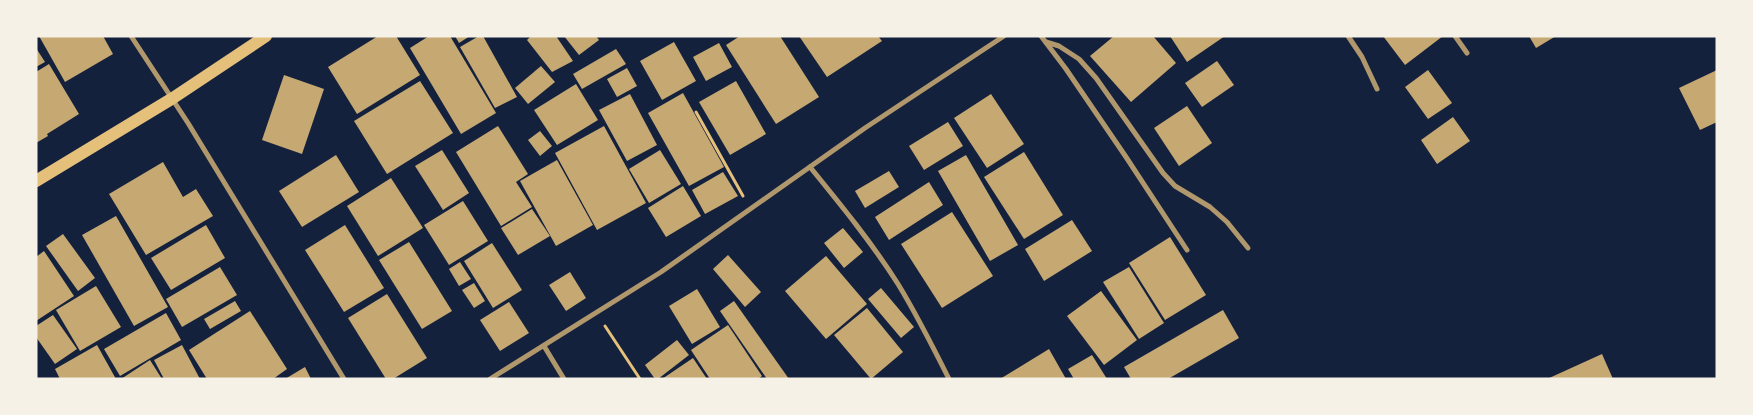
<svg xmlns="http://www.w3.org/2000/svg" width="1753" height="415" font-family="Ubuntu,sans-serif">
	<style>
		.building { fill: #c6a872 }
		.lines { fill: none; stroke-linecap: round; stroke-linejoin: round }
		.path { stroke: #e5c07b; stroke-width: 3 }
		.minor { stroke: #b1986c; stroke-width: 5 }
		.primary { stroke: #e5c07b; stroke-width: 12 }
	</style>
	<rect width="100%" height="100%" fill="#14213d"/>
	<!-- building -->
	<g class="building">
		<polygon points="39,36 103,36 113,54 65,82"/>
		<polygon points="378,36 396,36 420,75 357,114 328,67"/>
		<polygon points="429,36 450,36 496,113 461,134 410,48"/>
		<polygon points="455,36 470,36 459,43"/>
		<polygon points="479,36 483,36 517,97 495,108 460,47"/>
		<polygon points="531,36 556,36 573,61 552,72 527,40"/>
		<polygon points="564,36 596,36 599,40 579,55"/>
		<polygon points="740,36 780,36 819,97 776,124 726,45"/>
		<polygon points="799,36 878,36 882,41 827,77"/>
		<polygon points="1114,36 1153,36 1176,63 1131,102 1090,56"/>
		<polygon points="1170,36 1225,36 1187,62"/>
		<polygon points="1383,36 1443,36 1405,65"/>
		<polygon points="1529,36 1556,36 1536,48"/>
		<polygon points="674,42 696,81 662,100 640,61"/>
		<polygon points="719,43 732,67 706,81 693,57"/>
		<polygon points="36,48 45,62 36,67"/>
		<polygon points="616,49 626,64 582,89 573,74"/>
		<polygon points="1217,61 1234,85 1202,107 1185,83"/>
		<polygon points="49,64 79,114 47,134 48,136 36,143 36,72"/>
		<polygon points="541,66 555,82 528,104 515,88"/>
		<polygon points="627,68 637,86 617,97 607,79"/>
		<polygon points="1428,70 1452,103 1428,119 1405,87"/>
		<polygon points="1717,70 1717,122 1700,130 1679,88"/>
		<polygon points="284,75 324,89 302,154 262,140"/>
		<polygon points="420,81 453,133 387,174 354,121"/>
		<polygon points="736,81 766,134 730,155 699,102"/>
		<polygon points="576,84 598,120 557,145 534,110"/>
		<polygon points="683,93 724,167 689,186 648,113"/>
		<polygon points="630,94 657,145 627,161 599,110"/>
		<polygon points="991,94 1024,144 987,168 954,118"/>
		<polygon points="1187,106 1212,143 1179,166 1154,128"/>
		<polygon points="1453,117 1470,141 1437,164 1421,140"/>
		<polygon points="948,122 963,146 924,170 909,146"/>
		<polygon points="498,126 528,174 516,182 532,207 501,226 456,152"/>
		<polygon points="604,126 646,203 597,230 555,153"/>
		<polygon points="540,131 552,146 540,156 528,140"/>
		<polygon points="442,150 469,193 443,210 415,166"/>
		<polygon points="660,150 681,184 649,203 629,169"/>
		<polygon points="1024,152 1063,215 1024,239 984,177"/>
		<polygon points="336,155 359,192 302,227 279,191"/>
		<polygon points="966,155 1018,245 990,261 938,171"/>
		<polygon points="557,160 593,225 556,246 520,181"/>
		<polygon points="163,162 183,197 196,189 213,216 146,255 109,194"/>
		<polygon points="889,171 899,187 865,208 855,191"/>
		<polygon points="723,172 738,196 705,214 692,190"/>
		<polygon points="391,178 423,228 378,256 347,206"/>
		<polygon points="929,182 943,205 889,240 875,217"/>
		<polygon points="683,186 701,216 666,237 648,208"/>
		<polygon points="463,201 488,241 449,265 424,225"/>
		<polygon points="532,209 550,236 518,255 501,228"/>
		<polygon points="952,212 993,276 942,308 901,244"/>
		<polygon points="116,216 168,307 134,326 82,235"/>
		<polygon points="1072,220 1092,251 1044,281 1025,249"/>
		<polygon points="206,225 225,258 171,290 151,258"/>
		<polygon points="345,225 384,288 344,312 305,250"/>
		<polygon points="843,228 863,252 844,268 824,243"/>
		<polygon points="63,234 95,278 78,291 46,246"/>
		<polygon points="1170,237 1206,295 1165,320 1129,263"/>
		<polygon points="409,242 452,311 422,329 379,260"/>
		<polygon points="492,243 522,290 493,308 464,261"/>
		<polygon points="44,251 74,296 36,321 36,257"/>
		<polygon points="728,255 761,292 745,307 713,269"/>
		<polygon points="826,256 867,304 826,339 785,291"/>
		<polygon points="460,262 471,279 459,286 449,269"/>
		<polygon points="220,267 237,295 182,327 166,299"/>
		<polygon points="1129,267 1164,323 1139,339 1103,282"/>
		<polygon points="570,272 586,298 566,311 549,285"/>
		<polygon points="474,283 485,301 474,308 462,290"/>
		<polygon points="96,286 121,327 80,351 56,310"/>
		<polygon points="881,288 914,327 901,338 868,299"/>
		<polygon points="697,289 720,327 692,344 669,306"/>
		<polygon points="1101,291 1137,340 1104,365 1067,316"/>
		<polygon points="387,294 427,358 393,379 386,379 348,318"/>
		<polygon points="235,301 241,311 210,329 204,319"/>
		<polygon points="734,301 789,379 767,379 720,311"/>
		<polygon points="509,302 529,333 500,351 480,320"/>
		<polygon points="867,308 903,352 871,379 834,335"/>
		<polygon points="1223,310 1239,338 1168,379 1131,379 1124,367"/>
		<polygon points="250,311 287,369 273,379 207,379 189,350"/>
		<polygon points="166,313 181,340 120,376 104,349"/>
		<polygon points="53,315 77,349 55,364 36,337 36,326"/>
		<polygon points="728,325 762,376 758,379 710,379 691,350"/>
		<polygon points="677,340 689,355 658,379 655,379 645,365"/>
		<polygon points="97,345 116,379 60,379 55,369"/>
		<polygon points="182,345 200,379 164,379 154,360"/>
		<polygon points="1049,349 1066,379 1000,379"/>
		<polygon points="1602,354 1613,379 1547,379"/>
		<polygon points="1092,355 1107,379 1074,379 1068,369"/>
		<polygon points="693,358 707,379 662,379"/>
		<polygon points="150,360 162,379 121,379"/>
		<polygon points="305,367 311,379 285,379"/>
	</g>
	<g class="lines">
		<!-- path -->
		<g class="path">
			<polyline points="696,112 743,196"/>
			<polyline points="605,326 640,379"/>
		</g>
		<!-- minor -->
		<g class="minor">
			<polyline points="131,36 188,123 344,379"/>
			<polyline points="1041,36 1066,69 1126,157 1187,250"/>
			<polyline points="1348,36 1362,57 1377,89"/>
			<polyline points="1455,36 1467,53"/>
			<polyline points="1046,42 1059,46 1079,59 1096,78 1163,173 1175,186 1210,207 1227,222 1248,248"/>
			<path d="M810 167C841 205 872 243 898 284 917 315 933 347 949 379"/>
			<polyline points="544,346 564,379"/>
			<polyline points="490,379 661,272 865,128 1004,36"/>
		</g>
		<!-- primary -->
		<polyline class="primary" points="36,181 173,98 266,36"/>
	</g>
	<!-- border -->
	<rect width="1753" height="415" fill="none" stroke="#f6f1e7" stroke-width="75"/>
</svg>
